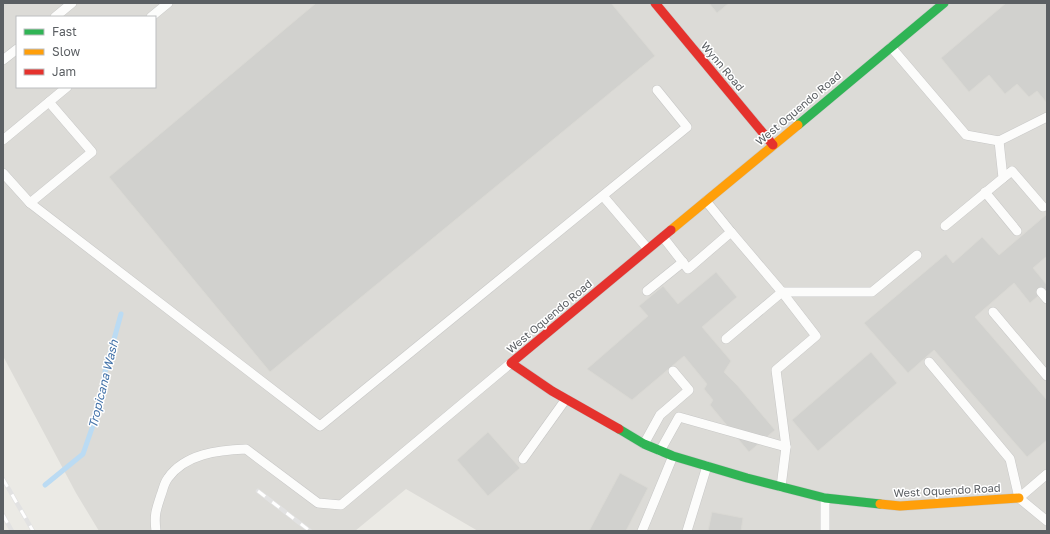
<svg xmlns="http://www.w3.org/2000/svg" width="1050" height="534" font-family="'Golos Text',sans-serif">
	<style>
		.industrial { fill: #dcdbd7; fill-rule: evenodd }
		.lines { fill: none; stroke-linecap: round; stroke-linejoin: round }
		.stream { stroke: #bbdbf3; stroke-width: 5 }
		.building { fill: #d1d1ce; stroke: #dad9d4 }
		.lane-casing { stroke: #c7c7c6; stroke-width: 10 }
		.fast-casing { stroke: #c8c8c7; stroke-width: 10 }
		.slow-casing { stroke: #c8c8c7; stroke-width: 10 }
		.jam-casing { stroke: #c8c8c7; stroke-width: 10 }
		.lane { stroke: #fcfcfb; stroke-width: 9 }
		.fast { stroke: #30b455; stroke-width: 9 }
		.slow { stroke: #ff9f0a; stroke-width: 9 }
		.jam { stroke: #e5322d; stroke-width: 9 }
		.rail-casing { stroke: #e2e2e2; stroke-width: 4.5 }
		.rail { stroke: #fff; stroke-width: 3; stroke-dasharray: 9; stroke-linecap: butt }
		.labels { text-anchor: middle; dominant-baseline: central; stroke-width: 3; stroke-linejoin: round; paint-order: stroke }
		.street-label { font-size: 11px; fill: #5b5f63; stroke: #fff }
		.water-label { font-size: 12px; font-style: italic; fill: #4574aa; stroke: #fff }
	</style>
	<rect width="100%" height="100%" fill="#ebeae5"/>
	<!-- industrial -->
	<path class="industrial" d="M3 3H1047V531H478L406 489 355 531H99L76 493 3 356ZM17 17H155V87H17Z"/>
	<g class="lines">
		<!-- stream -->
		<polyline class="stream" points="45,485 83,454 99,408 105,372 121,314"/>
	</g>
	<!-- building -->
	<g class="building">
		<polygon points="316,3 611,3 655,56 270,372 109,177"/>
		<polygon points="709,3 729,3 717,13"/>
		<polygon points="1006,3 1047,3 1046,102 1037,91 1029,97 1017,84 1005,94 989,75 969,92 941,58"/>
		<polygon points="1047,214 1047,256 1033,268 1047,285 1047,288 1030,303 1014,283 975,317 1047,400 1047,440 1027,457 934,350 908,373 864,323 946,254 953,263 982,237 999,255"/>
		<polygon points="716,272 737,297 702,327 731,361 724,372 737,385 775,430 749,452 710,405 713,400 704,389 707,384 684,356 632,400 587,369 648,316 639,306 663,286 678,304"/>
		<polygon points="871,352 897,383 818,451 792,420"/>
		<polygon points="488,432 520,468 488,496 457,460"/>
		<polygon points="620,473 648,488 626,531 589,531"/>
		<polygon points="712,512 743,518 741,531 708,531"/>
	</g>
	<g class="lines">
		<!-- lane casing -->
		<g class="lane-casing">
			<g id="lane">
				<polyline points="55,17 72,3"/>
				<polyline points="151,17 168,3"/>
				<polyline points="891,47 966,135 999,141 1047,117"/>
				<polyline points="3,60 17,49"/>
				<polyline points="3,140 67,87"/>
				<polyline points="3,173 30,203 320,426 687,127 657,90"/>
				<polyline points="1003,178 1012,171 1043,207"/>
				<polyline points="985,192 1017,231"/>
				<polyline points="603,196 648,249"/>
				<polyline points="706,201 731,232"/>
				<polyline points="30,203 92,152 49,102"/>
				<polyline points="945,226 1003,178 999,141"/>
				<polyline points="663,237 688,269 731,232 782,292 726,339"/>
				<polyline points="647,291 683,262"/>
				<polyline points="782,292 816,336 776,370 786,447"/>
				<polyline points="782,292 872,292 917,255"/>
				<polyline points="1041,292 1047,299"/>
				<polyline points="993,312 1047,376"/>
				<polyline points="929,362 1010,459 1019,498 1047,521"/>
				<polyline points="644,444 660,415 689,390 673,371"/>
				<polyline points="660,451 679,417 786,447 781,487"/>
				<polyline points="523,459 566,399"/>
				<polyline points="1019,498 1047,474"/>
				<path d="M156 531C154 515 156 510 161 495 163 490 164 483 168 478 185 454 218 450 246 449L318 503 341 505 511 363"/>
				<polyline points="642,531 673,456"/>
				<polyline points="687,531 707,466"/>
				<polyline points="825,531 825,498"/>
			</g>
		</g>
		<!-- fast casing -->
		<g class="fast-casing">
			<g id="fast">
				<polyline points="798,125 944,3"/>
				<polyline points="619,429 644,444 673,456 747,478 825,498 880,504"/>
			</g>
		</g>
		<!-- slow casing -->
		<g class="slow-casing">
			<g id="slow">
				<polyline points="671,230 798,125"/>
				<polyline points="880,504 900,506 1019,498"/>
			</g>
		</g>
		<!-- jam casing -->
		<g class="jam-casing">
			<g id="jam">
				<polyline points="655,3 773,145"/>
				<polyline points="619,429 552,391 511,363 671,230"/>
			</g>
		</g>
		<!-- lane -->
		<use href="#lane" class="lane"/>
		<!-- fast -->
		<use href="#fast" class="fast"/>
		<!-- slow -->
		<use href="#slow" class="slow"/>
		<!-- jam -->
		<use href="#jam" class="jam"/>
		<!-- rail casing -->
		<g class="rail-casing">
			<g id="rail">
				<polyline points="3,479 33,531"/>
				<polyline points="258,491 310,531"/>
				<polyline points="3,515 12,531"/>
			</g>
		</g>
		<!-- rail -->
		<use href="#rail" class="rail"/>
	</g>
	<g class="labels">
		<!-- street labels -->
		<g class="street-label">
			<text transform="translate(723 66) rotate(50)">Wynn Road</text>
			<text transform="translate(798 108) rotate(-40)">West Oquendo Road</text>
			<text transform="translate(549 316) rotate(-40)">West Oquendo Road</text>
			<text transform="translate(947 490) rotate(-3)">West Oquendo Road</text>
		</g>
		<!-- water labels -->
		<g class="water-label">
			<text transform="translate(103 384) rotate(-76)">Tropicana Wash</text>
		</g>
	</g>
	<!-- border -->
	<rect width="1050" height="534" fill="none" stroke="#5b5f63" stroke-width="8"/>
	<!-- legend -->
	<rect x="16" y="16" width="140" height="72" fill="#ffffff" stroke="#bdbfc1"/>
	<rect x="24" y="29" width="20" height="6" fill="#30b455" stroke="#bdbfc1"/>
	<text x="52" y="36" font-size="12" fill="#5b5f63">Fast</text>
	<rect x="24" y="49" width="20" height="6" fill="#ff9f0a" stroke="#bdbfc1"/>
	<text x="52" y="56" font-size="12" fill="#5b5f63">Slow</text>
	<rect x="24" y="69" width="20" height="6" fill="#e5322d" stroke="#bdbfc1"/>
	<text x="52" y="76" font-size="12" fill="#5b5f63">Jam</text>
</svg>
